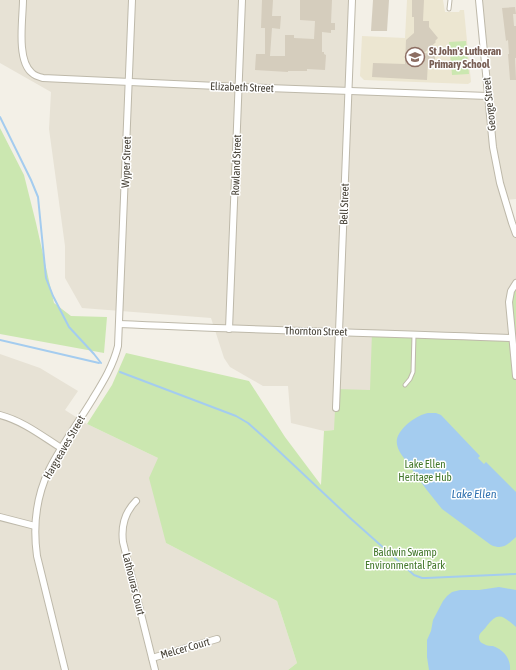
<svg xmlns="http://www.w3.org/2000/svg" width="516" height="670" font-family="'Asap Condensed',sans-serif">
	<style>
		.residential { fill: #e7e2d5 }
		.education { fill: #ece6d1 }
		.green { fill: #cbe7b0 }
		.water { fill: #a4ccef }
		.lines { fill: none; stroke-linecap: round; stroke-linejoin: round }
		.stream { stroke: #a4ccef; stroke-width: 2 }
		.building { fill: #d5cdbd }
		.service-casing { stroke: #beb9aa; stroke-width: 5 }
		.minor-casing { stroke: #beb9aa; stroke-width: 8 }
		.service { stroke: #fff; stroke-width: 3 }
		.minor { stroke: #fff; stroke-width: 6 }
		.labels { text-anchor: middle; dominant-baseline: central; stroke-width: 3; stroke-linejoin: round; paint-order: stroke }
		.education-label { font-size: 11px; font-weight: bold; fill: #785e54; stroke: #fff; text-anchor: start }
		.street-label { font-size: 11px; fill: #464136; stroke: #fff }
		.park-label { font-size: 11px; fill: #42772a; stroke: #fff }
		.water-label { font-size: 12px; font-style: italic; fill: #3172b0; stroke: #fff }
	</style>
	<rect width="100%" height="100%" fill="#f3f0e7"/>
	<!-- residential -->
	<g class="residential">
		<polygon points="0,0 351,0 348,91 487,96 478,0 516,0 516,199 504,200 516,237 516,282 511,337 370,390 334,430 324,431 291,423 288,386 263,386 230,367 224,358 211,318 82,308 65,278 65,246 49,129 51,92 0,63"/>
		<polygon points="0,354 40,368 78,391 65,410 87,424 158,458 166,543 277,601 297,663 288,670 0,670"/>
	</g>
	<!-- education -->
	<polygon class="education" points="407,0 443,0 445,12 459,12 460,10 464,10 471,82 468,84 364,80 360,76 362,36 405,38"/>
	<!-- green -->
	<g class="green">
		<polygon points="466,41 469,74 452,75 449,42"/>
		<polygon points="0,128 24,175 36,223 54,303 71,316 107,317 104,353 0,334"/>
		<polygon points="516,282 516,670 288,670 297,663 277,601 166,543 149,478 158,458 87,424 112,385 126,353 249,381 285,437 321,485 324,431 334,430 336,389 370,390 372,332 511,337 508,303"/>
	</g>
	<!-- water -->
	<g class="water">
		<path d="M428 413H436L441 415 480 456 478 458 484 464 486 462 516 492V537C507 545 503 550 491 545L442 509 426 489 401 454C398 449 396 444 397 439 400 427 417 415 428 413Z"/>
		<path d="M499 587 516 590V627C502 615 498 611 486 627 484 630 479 633 479 637 479 641 481 643 484 644 487 646 491 646 493 646 504 650 511 659 510 670H429L427 657V640L431 631 433 620 443 601 447 596 452 592 460 590H479Z"/>
	</g>
	<g class="lines">
		<!-- stream -->
		<g class="stream">
			<polyline points="0,117 31,180 38,197 46,278 53,296 69,327 94,354 101,363"/>
			<polyline points="0,340 99,363"/>
			<polyline points="120,372 236,416 248,423 266,439 349,517 414,575 422,578 426,578 516,574"/>
		</g>
	</g>
	<!-- building -->
	<g class="building">
		<polygon points="262,0 273,0 272,16 281,16 280,29 272,28 270,56 285,56 285,35 294,35 294,38 314,39 315,21 300,20 300,0 332,0 331,23 335,23 335,30 331,30 331,33 322,32 322,52 324,52 324,54 326,55 325,70 307,69 307,71 288,71 288,72 255,70 256,54 265,54 265,28 261,28"/>
		<polygon points="373,0 389,0 387,31 371,31"/>
		<polygon points="412,0 424,0 423,21 429,21 429,27 438,38 435,41 436,42 424,53 435,54 435,61 428,61 427,80 372,77 373,63 405,64 406,40 414,33 414,17 412,17"/>
		<polygon points="515,7 516,14 513,14 514,26 516,26 516,58 515,58 516,80 510,80 508,54 509,54 508,40 506,41 502,8"/>
	</g>
	<g class="lines">
		<!-- service casing -->
		<g class="service-casing">
			<g id="service">
				<polyline points="449,9 450,0"/>
				<polyline points="405,385 410,379 413,372 414,335"/>
			</g>
		</g>
		<!-- minor casing -->
		<g class="minor-casing">
			<g id="minor">
				<path d="M23 0C23 18 16 60 32 73 35 76 39 77 43 78L239 87 488 96"/>
				<polyline points="479,0 493,147 500,183 512,223 516,234"/>
				<polyline points="516,283 511,291 509,302 516,376"/>
				<path d="M119 324C250 330 381 333 512 338"/>
				<polyline points="229,329 242,0"/>
				<polyline points="336,408 352,0"/>
				<path d="M0 415C23 421 42 436 61 448"/>
				<path d="M136 501C125 512 121 526 123 542L155 670"/>
				<polyline points="0,517 35,526"/>
				<polyline points="152,658 217,639"/>
				<path d="M65 670 37 556C33 527 36 497 49 470 61 446 78 423 92 400 103 382 113 366 118 346L132 0"/>
			</g>
		</g>
		<!-- service -->
		<use href="#service" class="service"/>
		<!-- minor -->
		<use href="#minor" class="minor"/>
	</g>
	<!-- icons -->
	<defs>
		<g id="school-ring" transform="scale(1)"><circle r="9.5" fill="#fff" stroke="#8d6e63" stroke-width="1.5"/><path d="M0-5L7-2L0 1L-7-2ZM-4 1L0 2.5L4 1V4Q0 6-4 4Z" fill="#8d6e63"/></g>
	</defs>
	<g fill-rule="evenodd">
		<use href="#school-ring" x="415" y="57"/>
	</g>
	<g class="labels">
		<!-- education labels -->
		<g class="education-label">
			<text x="429" y="51">St John's Lutheran<tspan x="429" dy="13">Primary School</tspan></text>
		</g>
		<!-- street labels -->
		<g class="street-label">
			<text transform="translate(242 87) rotate(2)">Elizabeth Street</text>
			<text transform="translate(489 104) rotate(-96)">George Street</text>
			<text transform="translate(126 162) rotate(-88)">Wyper Street</text>
			<text transform="translate(236 165) rotate(-88)">Rowland Street</text>
			<text transform="translate(344 204) rotate(-88)">Bell Street</text>
			<text transform="translate(316 331) rotate(1)">Thornton Street</text>
			<text transform="translate(64 447) rotate(-60)">Hargreaves Street</text>
			<text transform="translate(134 584) rotate(76)">Lathouras Court</text>
			<text transform="translate(185 648) rotate(-16)">Melcer Court</text>
		</g>
		<!-- park labels -->
		<g class="park-label">
			<text x="425" y="464">Lake Ellen<tspan x="425" dy="13">Heritage Hub</tspan></text>
			<text x="405" y="552">Baldwin Swamp<tspan x="405" dy="13">Environmental Park</tspan></text>
		</g>
		<!-- water labels -->
		<g class="water-label">
			<text x="474" y="494">Lake Ellen</text>
		</g>
	</g>
</svg>
